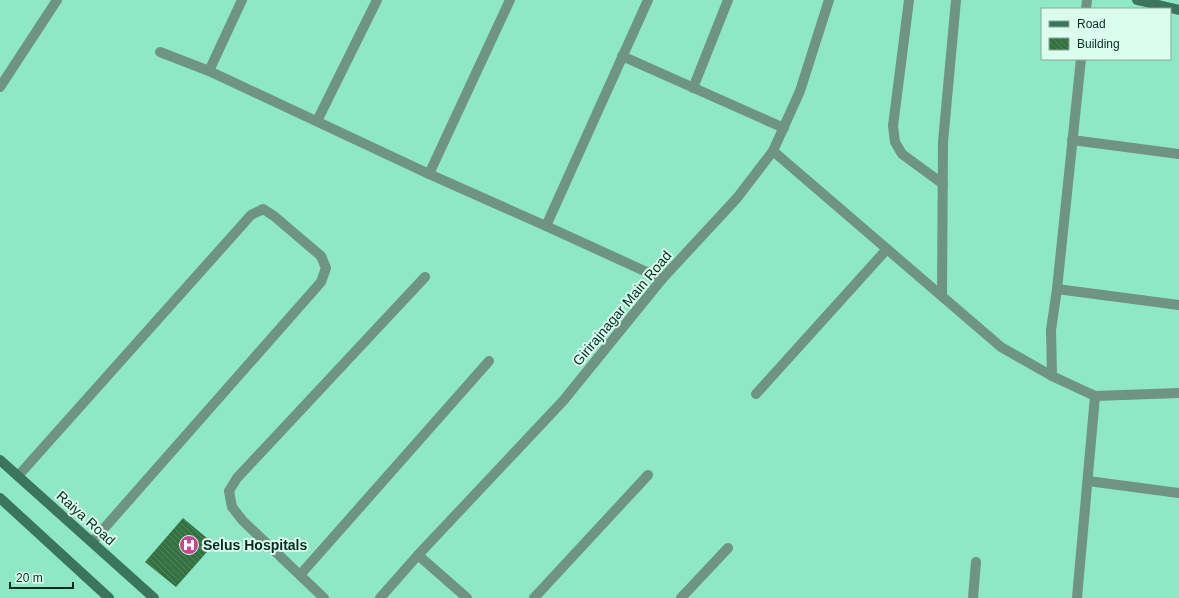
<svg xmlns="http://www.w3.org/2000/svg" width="1179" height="598" font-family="Helvetica,sans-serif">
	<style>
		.building { fill: url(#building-back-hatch) }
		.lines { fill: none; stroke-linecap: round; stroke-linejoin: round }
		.street { stroke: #6f9384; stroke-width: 10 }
		.secondary { stroke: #3b745f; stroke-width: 10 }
		.labels { text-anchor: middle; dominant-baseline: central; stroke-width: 4; stroke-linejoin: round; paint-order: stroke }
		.street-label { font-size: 14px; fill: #042d20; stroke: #dbfdef }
		.poi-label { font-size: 14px; font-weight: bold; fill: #042d20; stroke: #dbfdef; text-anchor: start }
	</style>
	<defs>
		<pattern id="building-back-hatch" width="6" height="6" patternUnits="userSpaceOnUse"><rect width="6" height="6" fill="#347140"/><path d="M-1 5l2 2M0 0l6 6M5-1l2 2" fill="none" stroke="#54855f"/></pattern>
	</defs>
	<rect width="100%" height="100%" fill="#8ee8c6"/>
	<!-- building -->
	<polygon class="building" points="183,518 214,544 176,587 145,562"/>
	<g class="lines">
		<!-- street -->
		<g class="street">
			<polyline points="242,0 209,71 429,174 546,226 648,0"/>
			<polyline points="909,0 893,126 895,142 902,154 943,184"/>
			<polyline points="1086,9 1087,0"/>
			<polyline points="160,52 209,71"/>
			<polyline points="622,56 784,128"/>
			<polyline points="0,87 57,0"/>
			<polyline points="693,88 728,0"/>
			<polyline points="317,121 377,0"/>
			<polyline points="1072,140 1179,154"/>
			<polyline points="773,151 1001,347 1052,376 1095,396 1179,393"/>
			<polyline points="429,174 510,0"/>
			<polyline points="546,226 662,279"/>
			<polyline points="1057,289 1179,305"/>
			<polyline points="942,296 943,142 956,0"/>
			<polyline points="1052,376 1051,330 1057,289 1081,59"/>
			<polyline points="756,394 887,249"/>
			<polyline points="18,476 251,215 263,209 274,216 321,256 326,268 321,282 92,542"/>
			<polyline points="1088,481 1179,493"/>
			<polyline points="418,555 467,598"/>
			<polyline points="300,575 489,361"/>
			<polyline points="324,598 243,521 232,507 229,491 237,478 425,277"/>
			<polyline points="380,598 418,555 563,401 662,279 737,198 773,151 800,91 829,0"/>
			<polyline points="534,598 648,475"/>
			<polyline points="681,598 728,548"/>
			<polyline points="973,598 976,562"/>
			<polyline points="1077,598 1095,396"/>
		</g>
		<!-- secondary -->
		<g class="secondary">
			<polyline points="1137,0 1179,10"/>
			<polyline points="0,460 154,598"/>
			<polyline points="0,498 109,598"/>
		</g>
	</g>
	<!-- icons -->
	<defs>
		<g id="hospital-disc" transform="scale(1)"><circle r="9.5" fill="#c64691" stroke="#dbfdef"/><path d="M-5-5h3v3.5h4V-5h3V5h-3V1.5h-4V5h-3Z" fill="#fff"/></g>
	</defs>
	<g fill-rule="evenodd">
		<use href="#hospital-disc" x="189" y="545"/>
	</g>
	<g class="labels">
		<!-- street labels -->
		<g class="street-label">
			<text transform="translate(622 308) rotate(-50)">Girirajnagar Main Road</text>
			<text transform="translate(86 518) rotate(42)">Raiya Road</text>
		</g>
		<!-- poi labels -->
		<g class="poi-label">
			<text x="203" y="545">Selus Hospitals</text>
		</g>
	</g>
	<!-- legend -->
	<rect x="1041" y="8" width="130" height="52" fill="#dbfdef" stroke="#85aa9c"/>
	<rect x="1049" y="21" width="20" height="6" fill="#3b745f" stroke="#85aa9c"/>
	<text x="1077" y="28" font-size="12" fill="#042d20">Road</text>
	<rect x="1049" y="38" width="20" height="12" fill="url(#building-back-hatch)" stroke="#85aa9c"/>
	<text x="1077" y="48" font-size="12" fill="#042d20">Building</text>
	<!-- scale -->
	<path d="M10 582v6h63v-6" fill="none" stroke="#042d20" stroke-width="2"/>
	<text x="16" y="582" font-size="12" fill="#042d20" stroke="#dbfdef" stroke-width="3" paint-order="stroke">20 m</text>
</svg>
